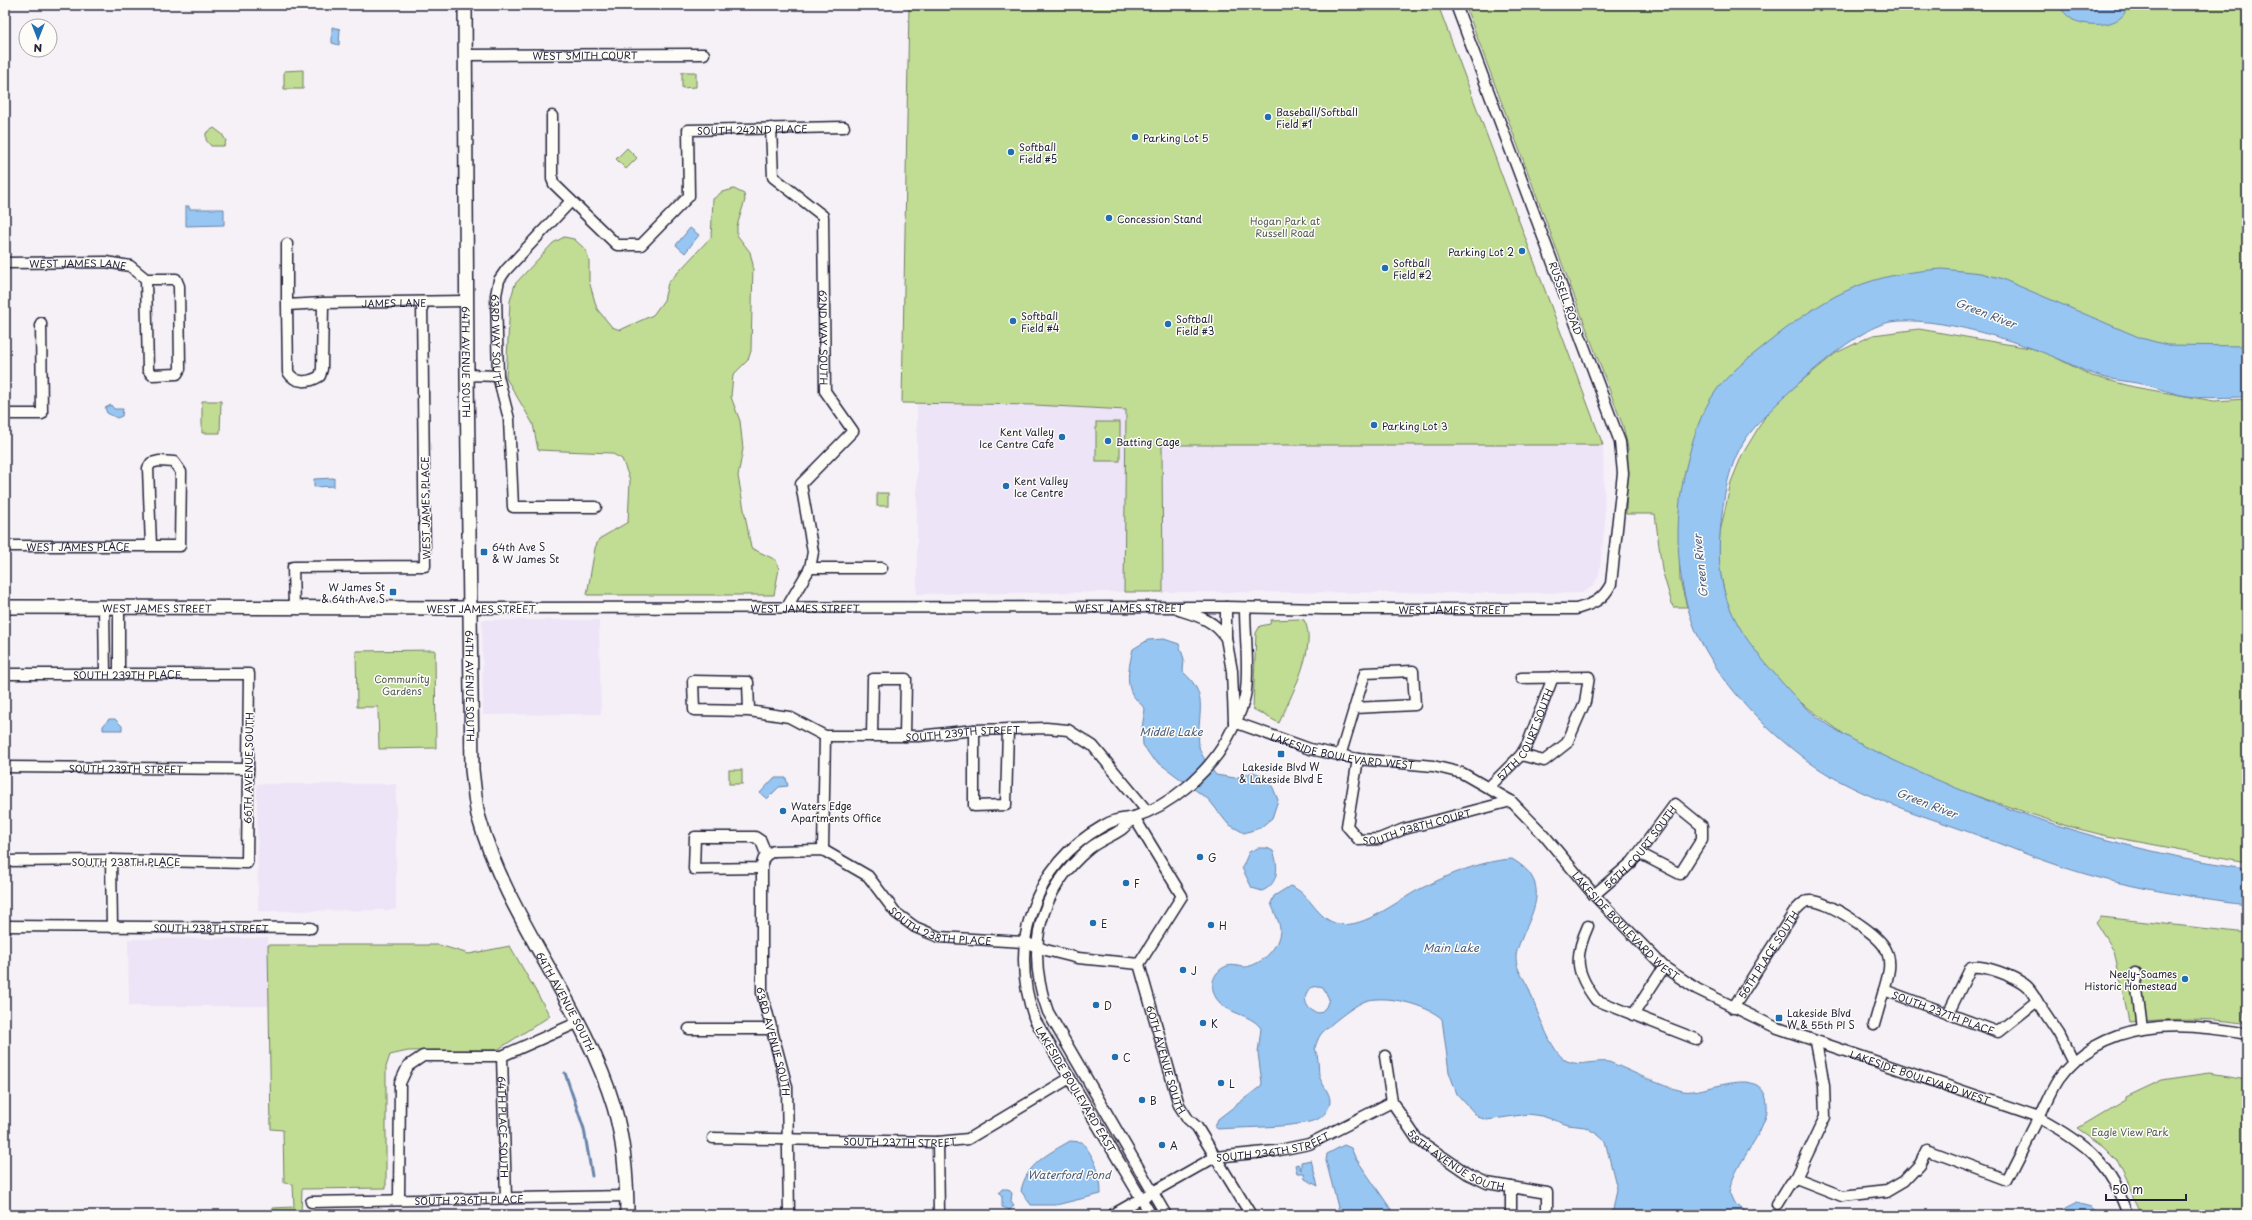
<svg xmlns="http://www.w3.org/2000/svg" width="2252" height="1220" font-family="'Playpen Sans',sans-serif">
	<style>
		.built { fill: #ede4f7 }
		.green { fill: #c1dc93; stroke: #727f67 }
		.water { fill: #97c6f2; stroke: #6884a9; fill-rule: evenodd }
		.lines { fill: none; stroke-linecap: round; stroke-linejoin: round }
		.stream { stroke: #6884a9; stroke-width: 3 }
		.minor-casing { stroke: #22223b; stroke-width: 13 }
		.tertiary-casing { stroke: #22223b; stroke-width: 16 }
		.minor { stroke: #fdfcf7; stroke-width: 10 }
		.tertiary { stroke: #fdfcf7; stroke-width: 13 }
		.poi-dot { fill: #1f6fb2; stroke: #fdfcf7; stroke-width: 1.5 }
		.labels { text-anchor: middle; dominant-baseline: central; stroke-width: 3; stroke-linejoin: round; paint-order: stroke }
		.street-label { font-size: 10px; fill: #22223b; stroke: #fdfcf7 }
		.poi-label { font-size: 10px; fill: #22223b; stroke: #fdfcf7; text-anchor: start }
		.park-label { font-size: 10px; fill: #525a55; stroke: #fdfcf7 }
		.water-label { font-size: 11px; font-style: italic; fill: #4b5b7b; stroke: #fdfcf7 }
	</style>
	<rect width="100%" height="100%" fill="#f6f1f7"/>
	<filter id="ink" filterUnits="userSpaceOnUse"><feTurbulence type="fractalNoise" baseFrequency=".025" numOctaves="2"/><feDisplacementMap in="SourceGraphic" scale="8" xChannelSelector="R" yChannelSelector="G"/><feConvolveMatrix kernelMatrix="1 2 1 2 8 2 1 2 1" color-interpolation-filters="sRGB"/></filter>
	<g filter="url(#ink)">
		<!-- built -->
		<g class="built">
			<polygon points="917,404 1126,406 1124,592 917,594"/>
			<polygon points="1162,445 1603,445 1605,523 1599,575 1593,586 1582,593 1163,592"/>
			<polygon points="482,620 599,620 601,714 483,715"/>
			<polygon points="257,784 396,784 396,910 258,911"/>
			<polygon points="268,938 268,1006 129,1006 128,939"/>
		</g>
		<!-- green -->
		<g class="green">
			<polygon points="909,5 1438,5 1603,445 1162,445 1163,592 1124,592 1126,410 1035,405 902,403"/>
			<polygon points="1465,5 2247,5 2247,351 2190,351 1842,297 1679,531 1680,580 1687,607 1673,607 1662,570 1655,514 1626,514 1628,448 1623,426"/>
			<polygon points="303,70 303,89 284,89 284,71"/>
			<polygon points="682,72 696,72 696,87 682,88"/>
			<polygon points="214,128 222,134 226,141 224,146 211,146 206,140 206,133"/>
			<polygon points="627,148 637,158 626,169 616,159"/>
			<polygon points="734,189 744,194 745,200 737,226 737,235 750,252 753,265 751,351 748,360 733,375 731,397 740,421 743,449 738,476 751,548 776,560 779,569 774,595 587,595 595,548 599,539 628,522 630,480 622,459 611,453 538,450 533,424 506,378 510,301 515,284 553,243 564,237 574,239 586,250 589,261 589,281 597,309 612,327 620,330 653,315 664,300 668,283 711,237 713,199 722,192"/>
			<polygon points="1919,329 2041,350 2092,376 2134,387 2214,401 2247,399 2247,862 2107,836 2067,826 1961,791 1881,756 1849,738 1788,693 1740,634 1729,613 1718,563 1720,532 1731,482 1742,455 1772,405 1836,353 1873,335"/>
			<polygon points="202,401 221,401 220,433 202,433"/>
			<rect x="1096" y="422" width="24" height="39"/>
			<rect x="877" y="493" width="11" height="13"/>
			<path d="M1299 619 1304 620C1319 645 1290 698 1279 723L1253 709 1256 633 1260 626 1270 624 1271 620Z"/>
			<polygon points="435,650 436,748 379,749 378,707 357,707 356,651"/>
			<rect x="729" y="770" width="13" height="14"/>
			<path d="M2101 917 2247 933V989L2242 1023C2203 1017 2168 1019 2129 1022L2114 950 2096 923Z"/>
			<polygon points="268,945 439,945 469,954 510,946 550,1016 497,1050 408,1051 390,1055 386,1067 386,1188 302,1189 301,1215 272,1215 272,1208 294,1207 293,1184 284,1183 283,1130 271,1129"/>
			<polygon points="2210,1073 2247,1079 2247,1215 2144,1215 2116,1158 2104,1146 2078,1128 2125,1100 2125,1097 2161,1080"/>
		</g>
		<!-- water -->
		<g class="water">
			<path d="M2057 5H2127V6C2124 28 2089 27 2073 20 2067 16 2062 10 2057 5Z"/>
			<polygon points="332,27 340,29 339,45 332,43"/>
			<polygon points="186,206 189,206 189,209 224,209 224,225 186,226"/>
			<polygon points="690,228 699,235 685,253 676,245"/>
			<path d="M1942 269 1981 273 2000 278 2141 338 2167 345 2247 346V397C2227 397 2206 399 2187 396 2172 394 2157 387 2142 384 2127 381 2110 380 2096 375 2083 371 2071 364 2059 359 2017 341 1936 315 1890 322 1854 328 1774 403 1750 433 1728 461 1723 499 1720 534 1715 594 1735 628 1773 672 1783 684 1794 696 1805 707 1836 734 1877 753 1915 770 2020 818 2132 853 2247 868V904C2184 896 2121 887 2060 866 2023 854 1988 838 1952 826 1897 807 1841 789 1796 752 1758 722 1721 682 1699 638 1675 587 1673 521 1686 467 1693 438 1700 412 1718 388 1735 367 1758 351 1779 334 1834 291 1871 274 1942 269Z"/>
			<polygon points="111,405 114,409 123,409 122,416 117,418 107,413 105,408"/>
			<polygon points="334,478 334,486 314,487 314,479"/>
			<path d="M1164 639 1179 644 1184 659 1183 672C1211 696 1196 715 1199 746 1200 755 1211 768 1216 775L1235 778 1253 772 1269 778 1278 800 1272 818 1260 828 1244 833 1228 824 1209 800 1152 758 1143 745 1142 728 1145 709C1141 704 1135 699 1132 694 1125 681 1130 662 1133 649L1148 640Z"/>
			<polygon points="109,719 115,719 122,726 122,730 103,730 103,726"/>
			<polygon points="774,778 786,778 788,786 779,787 767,799 760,793"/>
			<path d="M1258 848H1267L1273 851C1279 866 1279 884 1262 891L1252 888 1242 868 1249 852Z"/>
			<path d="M1512 859C1548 880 1537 904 1523 935 1520 943 1516 950 1516 958 1516 970 1525 979 1529 989 1535 1005 1551 1054 1567 1061 1580 1067 1595 1060 1609 1062 1632 1071 1659 1086 1683 1091 1703 1095 1754 1066 1765 1095 1768 1103 1768 1113 1764 1121 1755 1146 1734 1166 1729 1192L1734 1203 1751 1215H1610L1613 1210 1617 1189 1605 1141 1597 1134 1585 1127 1568 1125 1542 1116 1528 1114 1487 1120 1478 1117 1457 1094 1449 1072 1442 1019C1428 1005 1382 993 1363 1002 1352 1007 1329 1025 1321 1034 1318 1038 1316 1044 1315 1048 1319 1059 1318 1065 1319 1075 1321 1084 1330 1092 1330 1101 1330 1109 1323 1117 1316 1120 1293 1128 1244 1127 1218 1129L1215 1127 1218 1119 1261 1086 1262 1083 1258 1053 1261 1028C1250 1013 1227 1015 1216 998 1209 986 1213 971 1227 966 1234 964 1239 967 1245 967 1262 965 1280 947 1280 929 1279 920 1274 912 1271 903L1274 896 1290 886C1311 893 1316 920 1339 924 1364 929 1398 900 1420 889 1448 875 1480 861 1512 859ZM1318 986 1323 987 1329 999 1326 1007 1320 1013C1306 1012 1301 997 1310 988Z"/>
			<path d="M1070 1141 1082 1142C1095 1158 1101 1173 1101 1194L1056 1205H1031L1021 1191C1026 1164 1048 1154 1070 1141Z"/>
			<polygon points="1344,1145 1351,1148 1355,1157 1395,1215 1340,1215 1326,1161 1327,1154"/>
			<polygon points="1311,1160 1318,1186 1305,1179 1304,1173 1297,1173 1295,1165 1298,1164 1301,1170 1301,1162"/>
			<polygon points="1002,1189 1008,1189 1012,1193 1011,1201 1014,1205 1010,1210 1002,1207 1002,1196 999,1193"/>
			<polygon points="2076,1202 2091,1206 2099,1215 2059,1215 2064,1208"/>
		</g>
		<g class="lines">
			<!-- stream -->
			<polyline class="stream" points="565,1073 584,1129 592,1176"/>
			<!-- minor casing -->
			<g class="minor-casing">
				<g id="minor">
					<path id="s1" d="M465 55 704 54"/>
					<path id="s2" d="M552 116V179L554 184 617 245H641L689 196 688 130 844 127"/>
					<path id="s3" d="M771 128 773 177 823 216 825 391 853 431 801 484 813 552 810 568 787 607"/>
					<path id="s4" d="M571 201 506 270 499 280 496 295 498 376 509 419 513 507H596"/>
					<path id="s5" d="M5 263 106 262 130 266 146 279H176L179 286 180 369 177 374 152 375 148 370 146 279"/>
					<path id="s6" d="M323 303 466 301"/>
					<path d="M287 305 288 372C295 384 309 383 320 376L322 369 323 303 287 305V244"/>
					<polyline points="467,375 498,376"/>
					<polyline points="5,414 42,414 41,323"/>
					<path id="s7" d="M5 546H180L181 472 174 462 159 461 151 463 148 468 151 546"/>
					<polyline points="810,568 882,568"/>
					<polyline points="294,607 293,567 425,566 422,302"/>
					<polyline points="1226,607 1226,638 1232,671 1234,722"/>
					<polyline points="104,608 105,673"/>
					<polyline points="119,608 119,673"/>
					<path id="s8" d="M470 608 1226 607 1324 609H1576C1593 604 1603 600 1611 584L1623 473 1620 442 1456 5"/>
					<path d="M1179 610C1198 616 1214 620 1226 638"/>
					<path id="s9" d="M5 674H249L247 863 111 860 5 861"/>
					<path id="s10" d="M749 711 748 682 693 681 694 710 749 711 789 717 825 736H919L974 730 1046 728 1068 730 1093 746 1147 811"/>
					<path id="s11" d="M1234 722 1310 749 1358 759 1433 766 1462 773 1511 801 1544 835 1594 895 1664 967 1697 989 1775 1027 2039 1117C2087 1143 2111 1162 2129 1215"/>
					<polyline points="974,730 974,806 1006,805 1008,729"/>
					<polyline points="872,736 873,679 906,679 905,736"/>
					<polyline points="1521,755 1544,761 1567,743 1585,702 1589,677 1521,678"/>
					<polyline points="1340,756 1365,673 1413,671 1415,705 1354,708"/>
					<path id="s12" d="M1358 759 1347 826 1359 840 1379 839 1404 829 1511 801"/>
					<path id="s13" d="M5 767 248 769"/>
					<path id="s14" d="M1489 787 1521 755 1528 743 1553 677"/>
					<path d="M1134 817C1122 834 1106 836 1090 848 1038 891 1025 950 1048 1012L1166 1215"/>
					<path id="s15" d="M1134 817 1182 896 1139 964 1179 1105 1188 1119 1197 1127 1251 1215"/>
					<polyline points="823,850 825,736"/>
					<path id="s16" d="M766 854 761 841 755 837H695L694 869 762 868C762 858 765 855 774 851L823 850 868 876 896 913 915 927 939 937 1024 942 1046 950 1078 958 1139 964"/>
					<polyline points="111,860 112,927"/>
					<path id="s17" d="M762 868V993L787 1087 789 1215"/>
					<path id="s18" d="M1594 895 1632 862 1675 804 1702 826V839L1680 874 1639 853"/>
					<path id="s19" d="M5 926 311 928"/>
					<path d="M1588 926C1574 957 1575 972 1596 1000L1696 1039"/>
					<polyline points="2135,973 2142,1029"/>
					<path id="s20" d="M1733 1008 1795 911C1799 907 1803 901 1809 901 1826 899 1877 933 1885 948 1893 962 1888 976 1884 990L1998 1032 2037 1001 2059 1034 2073 1062"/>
					<path d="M1948 1014 1971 967C1986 965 2012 976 2024 984 2030 988 2034 995 2037 1001"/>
					<polyline points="1633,1015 1664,967"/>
					<polyline points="1874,1025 1884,990"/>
					<polyline points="689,1029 772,1029"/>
					<path id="s21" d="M502 1056 506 1199"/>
					<path id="s22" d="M1385 1056 1392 1102 1417 1139 1468 1174 1487 1183 1511 1187V1215"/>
					<path id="s23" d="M713 1138 938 1142 968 1139 1070 1078"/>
					<polyline points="938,1142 939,1215"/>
					<path d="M1796 1178 1842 1196 1887 1191 1904 1181 1920 1164 1927 1150 2007 1180C2018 1159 2028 1138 2039 1117 2045 1105 2050 1091 2058 1079 2102 1018 2181 1021 2247 1034"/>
					<polyline points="1511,1187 1547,1193 1547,1215"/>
					<polyline points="399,1200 400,1083 408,1066 423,1056 502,1056 579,1022"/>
					<path id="s24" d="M311 1202 627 1196"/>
					<polyline points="1777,1204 1790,1183 1796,1178 1825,1117 1824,1085 1816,1042"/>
					<path id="s25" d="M1112 1215 1215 1157 1275 1151 1309 1144 1392 1102"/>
					<path d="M1151 1215 1035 1020C1008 945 1032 866 1103 826 1116 818 1121 820 1134 817 1170 806 1208 773 1226 741 1234 726 1244 707 1246 690 1249 664 1245 635 1245 608"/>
				</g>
			</g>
			<!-- tertiary casing -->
			<g class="tertiary-casing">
				<g id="tertiary">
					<path id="s26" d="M465 5 467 375 472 770C474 785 475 801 478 815 507 920 583 1004 614 1107 624 1141 627 1180 627 1215"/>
					<path id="s27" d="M5 607 470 608"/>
				</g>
			</g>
			<!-- minor -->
			<use href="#minor" class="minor"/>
			<!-- tertiary -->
			<use href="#tertiary" class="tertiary"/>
		</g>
	</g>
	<!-- markers -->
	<g class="poi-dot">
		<circle cx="1268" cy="117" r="4"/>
		<circle cx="1135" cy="137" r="4"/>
		<circle cx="1011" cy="152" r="4"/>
		<circle cx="1109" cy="218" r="4"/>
		<circle cx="1522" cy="251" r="4"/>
		<circle cx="1385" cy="268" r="4"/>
		<circle cx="1013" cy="321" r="4"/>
		<circle cx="1168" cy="324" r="4"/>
		<circle cx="1374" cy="425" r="4"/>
		<circle cx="1062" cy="437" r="4"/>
		<circle cx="1108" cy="441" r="4"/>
		<circle cx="1006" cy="486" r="4"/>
		<rect x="480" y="548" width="8" height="8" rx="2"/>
		<rect x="389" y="588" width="8" height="8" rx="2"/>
		<rect x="1277" y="750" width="8" height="8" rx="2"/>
		<circle cx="783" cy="811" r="4"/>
		<circle cx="1200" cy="857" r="4"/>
		<circle cx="1126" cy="883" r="4"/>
		<circle cx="1093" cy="923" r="4"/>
		<circle cx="1211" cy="925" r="4"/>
		<circle cx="1183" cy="970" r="4"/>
		<circle cx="2185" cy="979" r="4"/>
		<circle cx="1096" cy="1005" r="4"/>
		<rect x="1775" y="1014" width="8" height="8" rx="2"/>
		<circle cx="1203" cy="1023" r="4"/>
		<circle cx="1115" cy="1057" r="4"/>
		<circle cx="1221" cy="1083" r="4"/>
		<circle cx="1142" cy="1100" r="4"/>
		<circle cx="1162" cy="1145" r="4"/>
	</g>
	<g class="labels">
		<!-- street labels -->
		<g class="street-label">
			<text stroke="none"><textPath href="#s1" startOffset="120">WEST SMITH COURT</textPath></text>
			<text stroke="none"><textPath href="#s2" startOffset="379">SOUTH 242ND PLACE</textPath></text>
			<text stroke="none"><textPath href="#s5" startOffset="73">WEST JAMES LANE</textPath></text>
			<text transform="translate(1566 298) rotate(70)">RUSSELL ROAD</text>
			<text stroke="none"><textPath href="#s6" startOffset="71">JAMES LANE</textPath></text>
			<text stroke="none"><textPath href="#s3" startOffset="234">62ND WAY SOUTH</textPath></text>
			<text stroke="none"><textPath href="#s4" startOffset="168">63RD WAY SOUTH</textPath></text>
			<text stroke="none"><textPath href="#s26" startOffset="357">64TH AVENUE SOUTH</textPath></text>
			<text transform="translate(425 508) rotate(-91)">WEST JAMES PLACE</text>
			<text stroke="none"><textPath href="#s7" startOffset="73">WEST JAMES PLACE</textPath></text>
			<text stroke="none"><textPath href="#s27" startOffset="152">WEST JAMES STREET</textPath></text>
			<text stroke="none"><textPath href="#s8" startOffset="335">WEST JAMES STREET</textPath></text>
			<text stroke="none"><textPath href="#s8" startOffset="659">WEST JAMES STREET</textPath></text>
			<text x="481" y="608">WEST JAMES STREET</text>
			<text stroke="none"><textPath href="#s8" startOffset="983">WEST JAMES STREET</textPath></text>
			<text stroke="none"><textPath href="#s9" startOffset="122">SOUTH 239TH PLACE</textPath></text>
			<text stroke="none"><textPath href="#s26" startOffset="681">64TH AVENUE SOUTH</textPath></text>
			<text stroke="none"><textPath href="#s10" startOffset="387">SOUTH 239TH STREET</textPath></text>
			<text stroke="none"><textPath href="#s14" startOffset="65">57TH COURT SOUTH</textPath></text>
			<text stroke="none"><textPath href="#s11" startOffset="113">LAKESIDE BOULEVARD WEST</textPath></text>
			<text stroke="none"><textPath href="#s13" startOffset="121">SOUTH 239TH STREET</textPath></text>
			<text transform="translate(248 768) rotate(-89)">66TH AVENUE SOUTH</text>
			<text stroke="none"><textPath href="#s12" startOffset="146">SOUTH 238TH COURT</textPath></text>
			<text stroke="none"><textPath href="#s18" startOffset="67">56TH COURT SOUTH</textPath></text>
			<text x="126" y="861">SOUTH 238TH PLACE</text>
			<text stroke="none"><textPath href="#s16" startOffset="399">SOUTH 238TH PLACE</textPath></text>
			<text stroke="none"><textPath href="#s11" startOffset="461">LAKESIDE BOULEVARD WEST</textPath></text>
			<text stroke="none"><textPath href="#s19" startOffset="206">SOUTH 238TH STREET</textPath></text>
			<text stroke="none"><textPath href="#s20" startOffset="64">56TH PLACE SOUTH</textPath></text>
			<text stroke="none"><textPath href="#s26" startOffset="1017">64TH AVENUE SOUTH</textPath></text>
			<text stroke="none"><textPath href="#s20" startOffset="331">SOUTH 237TH PLACE</textPath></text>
			<text stroke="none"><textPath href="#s17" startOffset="175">63RD AVENUE SOUTH</textPath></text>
			<text stroke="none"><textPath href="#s15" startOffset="272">60TH AVENUE SOUTH</textPath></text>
			<text stroke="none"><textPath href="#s11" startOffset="797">LAKESIDE BOULEVARD WEST</textPath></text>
			<text transform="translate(1076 1089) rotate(59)">LAKESIDE BOULEVARD EAST</text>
			<text stroke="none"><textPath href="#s21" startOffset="71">64TH PLACE SOUTH</textPath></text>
			<text stroke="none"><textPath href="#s23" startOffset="187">SOUTH 237TH STREET</textPath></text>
			<text stroke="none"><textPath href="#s25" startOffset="177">SOUTH 236TH STREET</textPath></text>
			<text stroke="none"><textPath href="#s22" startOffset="136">58TH AVENUE SOUTH</textPath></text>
			<text stroke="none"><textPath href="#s24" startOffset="158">SOUTH 236TH PLACE</textPath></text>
		</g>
		<!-- poi labels -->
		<g class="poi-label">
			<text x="1276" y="111">Baseball/Softball<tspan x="1276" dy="12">Field #1</tspan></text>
			<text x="1143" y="137">Parking Lot 5</text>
			<text x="1019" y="146">Softball<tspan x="1019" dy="12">Field #5</tspan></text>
			<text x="1117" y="218">Concession Stand</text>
			<text x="1514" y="251" text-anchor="end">Parking Lot 2</text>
			<text x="1393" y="262">Softball<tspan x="1393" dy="12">Field #2</tspan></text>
			<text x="1021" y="315">Softball<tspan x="1021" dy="12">Field #4</tspan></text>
			<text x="1176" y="318">Softball<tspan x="1176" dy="12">Field #3</tspan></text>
			<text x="1382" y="425">Parking Lot 3</text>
			<text x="1054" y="431" text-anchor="end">Kent Valley<tspan x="1054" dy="12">Ice Centre Cafe</tspan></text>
			<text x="1116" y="441">Batting Cage</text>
			<text x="1014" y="480">Kent Valley<tspan x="1014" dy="12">Ice Centre</tspan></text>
			<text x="492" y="546">64th Ave S<tspan x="492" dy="12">&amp; W James St</tspan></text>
			<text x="385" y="586" text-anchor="end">W James St<tspan x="385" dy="12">&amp; 64th Ave S</tspan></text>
			<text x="1281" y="766" text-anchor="middle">Lakeside Blvd W<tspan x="1281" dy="12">&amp; Lakeside Blvd E</tspan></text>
			<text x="791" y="805">Waters Edge<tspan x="791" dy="12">Apartments Office</tspan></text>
			<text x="1208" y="857">G</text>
			<text x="1134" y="883">F</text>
			<text x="1101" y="923">E</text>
			<text x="1219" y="925">H</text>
			<text x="1191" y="970">J</text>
			<text x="2177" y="973" text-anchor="end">Neely-Soames<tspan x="2177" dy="12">Historic Homestead</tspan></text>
			<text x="1104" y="1005">D</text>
			<text x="1787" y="1012">Lakeside Blvd<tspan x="1787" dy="12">W &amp; 55th Pl S</tspan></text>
			<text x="1211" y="1023">K</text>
			<text x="1123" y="1057">C</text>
			<text x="1229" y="1083">L</text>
			<text x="1150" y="1100">B</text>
			<text x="1170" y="1145">A</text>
		</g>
		<!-- park labels -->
		<g class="park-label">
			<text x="1285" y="220">Hogan Park at<tspan x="1285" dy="12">Russell Road</tspan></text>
			<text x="402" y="678">Community<tspan x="402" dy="12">Gardens</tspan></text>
			<text x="2130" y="1131">Eagle View Park</text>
		</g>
		<!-- water labels -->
		<g class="water-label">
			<text transform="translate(1986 313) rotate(21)">Green River</text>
			<text transform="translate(1700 566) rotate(-96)">Green River</text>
			<text x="1171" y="731">Middle Lake</text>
			<text transform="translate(1927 803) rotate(21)">Green River</text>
			<text x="1451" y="947">Main Lake</text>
			<text x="1069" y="1174">Waterford Pond</text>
		</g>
	</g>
	<!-- margin -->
	<rect width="2252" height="1220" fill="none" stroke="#fdfcf7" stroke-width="20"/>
	<rect x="10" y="10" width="2232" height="1200" fill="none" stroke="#22223b" stroke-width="1.5" filter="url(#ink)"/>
	<!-- north arrow -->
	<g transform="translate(38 38) rotate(180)"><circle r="19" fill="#fdfcf7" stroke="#a5a5ac"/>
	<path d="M0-3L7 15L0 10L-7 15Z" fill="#1f6fb2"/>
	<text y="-6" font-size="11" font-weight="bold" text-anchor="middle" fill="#22223b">N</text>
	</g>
	<!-- scale -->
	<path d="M2106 1194v6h80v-6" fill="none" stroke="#22223b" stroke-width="2"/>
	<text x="2112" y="1194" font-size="12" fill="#22223b" stroke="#fdfcf7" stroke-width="3" paint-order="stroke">50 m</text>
</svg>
